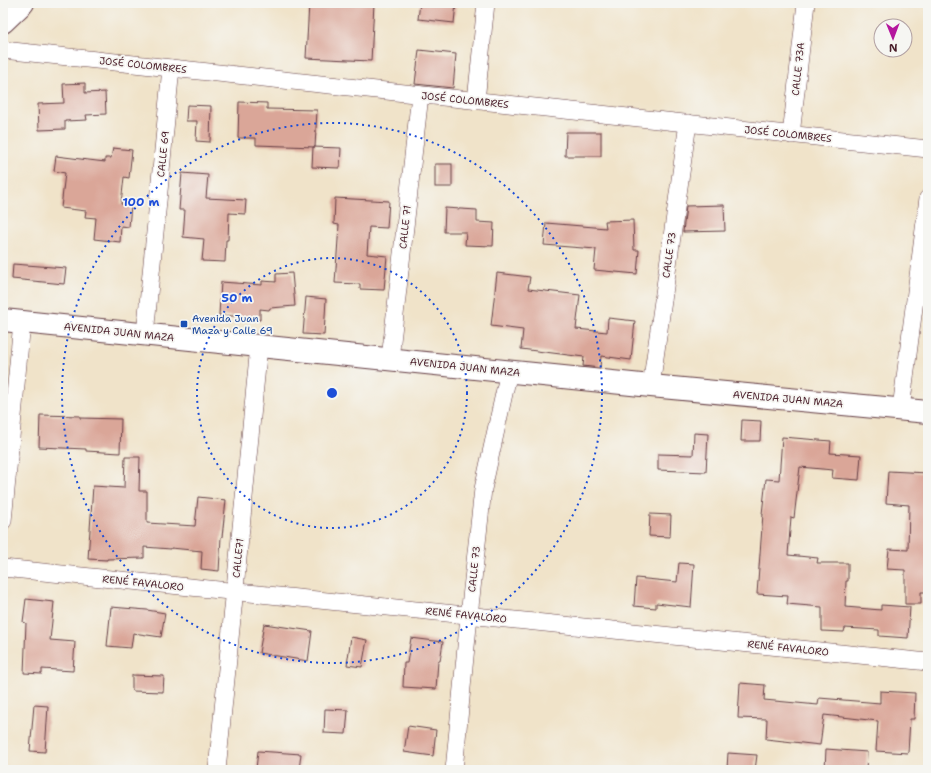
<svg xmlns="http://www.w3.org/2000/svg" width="931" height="773" font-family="'Shantell Sans',sans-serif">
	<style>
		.building { fill: #daa698 }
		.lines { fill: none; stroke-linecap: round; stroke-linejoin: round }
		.minor-casing { stroke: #633c43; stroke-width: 18 }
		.secondary-casing { stroke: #633c43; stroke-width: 24 }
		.minor { stroke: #fff; stroke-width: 17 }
		.secondary { stroke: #fff; stroke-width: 22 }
		.ring { fill: none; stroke: #1d4ed8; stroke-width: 2; stroke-dasharray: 2 4 }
		.transit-dot { fill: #1a4fb4; stroke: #f6f6f2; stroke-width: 1.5 }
		.labels { text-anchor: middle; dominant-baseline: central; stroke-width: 3.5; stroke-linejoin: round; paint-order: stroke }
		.street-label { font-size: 10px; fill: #4a1f2b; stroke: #f6f6f2 }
		.transit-label { font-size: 10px; fill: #164399; stroke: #f6f6f2; text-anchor: start }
		.centre { fill: #1d4ed8; stroke: #f6f6f2; stroke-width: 2 }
		.ring-label { font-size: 12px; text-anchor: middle; font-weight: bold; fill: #1d4ed8; stroke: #f6f6f2; stroke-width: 3.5; stroke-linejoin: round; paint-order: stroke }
	</style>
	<rect width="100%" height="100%" fill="#f6f6f2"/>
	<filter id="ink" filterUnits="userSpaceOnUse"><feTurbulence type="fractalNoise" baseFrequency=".025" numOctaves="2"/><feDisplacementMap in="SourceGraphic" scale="8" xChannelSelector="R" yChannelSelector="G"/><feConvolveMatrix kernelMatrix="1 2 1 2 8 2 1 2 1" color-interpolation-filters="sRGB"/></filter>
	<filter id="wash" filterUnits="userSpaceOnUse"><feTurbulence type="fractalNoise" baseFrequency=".012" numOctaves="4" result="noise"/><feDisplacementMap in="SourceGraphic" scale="16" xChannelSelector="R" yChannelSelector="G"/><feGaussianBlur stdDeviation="0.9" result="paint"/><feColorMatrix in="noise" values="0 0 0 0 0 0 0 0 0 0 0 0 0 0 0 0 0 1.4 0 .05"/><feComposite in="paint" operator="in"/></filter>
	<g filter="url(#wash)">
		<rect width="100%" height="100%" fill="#f0e3c9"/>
		<g id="blocks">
			<!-- building -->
			<g class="building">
				<polygon points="309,3 353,4 353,3 374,3 371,61 306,58"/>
				<polygon points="420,3 456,3 454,23 418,19"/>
				<polygon points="419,50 456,54 453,88 415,84"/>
				<polygon points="85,83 85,93 105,92 106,114 86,115 87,120 65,121 65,129 39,130 38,104 64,103 63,84"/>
				<polygon points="239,102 267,103 267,109 317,110 315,147 256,145 256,138 238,138"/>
				<polygon points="187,105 211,106 210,142 196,141 197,121 186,121"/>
				<polygon points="566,132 601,132 601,156 565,156"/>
				<polygon points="313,147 341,148 340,168 312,167"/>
				<polygon points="113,148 132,150 129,178 124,177 121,204 131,205 129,227 121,226 120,242 94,239 96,218 85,217 86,211 61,208 65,173 54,171 56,156 105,162 105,158 111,158"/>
				<rect x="435" y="164" width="17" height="23"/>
				<polygon points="182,173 208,175 206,198 246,200 245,214 229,213 228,240 226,240 225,262 202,261 204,239 183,237 185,210 179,210"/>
				<polygon points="335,198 389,201 387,228 369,227 367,254 387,256 384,290 360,289 360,284 335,283 339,225 334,224"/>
				<polygon points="724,205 725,231 683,232 686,206"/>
				<polygon points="445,208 477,210 477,222 494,223 493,246 465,245 466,232 444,232"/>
				<polygon points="633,220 634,250 639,250 637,274 594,270 596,249 544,245 546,223 606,228 605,221"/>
				<polygon points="13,264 66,268 64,284 12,279"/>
				<polygon points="292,273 295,306 270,308 269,310 260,309 260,320 246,319 246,317 219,315 221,282 262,285 262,281 276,282 276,274"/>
				<polygon points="497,273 530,277 528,289 580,295 576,329 607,332 608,318 635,321 631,360 601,356 600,368 583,366 584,357 521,349 523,330 491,326"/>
				<polygon points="306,297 326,299 324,335 303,334"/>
				<polygon points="40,415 80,416 80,418 121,419 120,453 86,451 86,449 39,447"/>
				<polygon points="742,420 761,421 760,441 741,441"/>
				<polygon points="694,433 708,434 706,472 658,470 658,454 693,455"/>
				<polygon points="782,437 831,441 830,453 861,455 859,480 832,478 833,470 800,467 794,518 791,517 788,555 818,558 817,563 848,563 848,581 846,581 845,607 881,610 881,605 910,607 908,638 879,636 879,630 845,628 844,632 822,631 822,607 787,604 788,596 757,594 763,514 762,514 766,479 779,480"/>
				<polygon points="125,457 140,457 139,491 147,491 147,523 195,526 198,497 226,500 222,537 221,537 219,571 201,569 202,551 171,548 171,549 144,547 144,558 107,559 107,560 88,559 93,486 124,488"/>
				<polygon points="888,471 928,473 928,592 921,592 921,604 905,604 905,570 887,569 889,549 908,550 909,505 886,503"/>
				<polygon points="650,514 671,515 670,537 649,536"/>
				<polygon points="679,563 694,564 691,607 656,603 656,608 634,606 636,578 677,582"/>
				<polygon points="26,599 54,602 50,640 75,642 73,671 42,669 42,674 24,673 26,623 23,622"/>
				<polygon points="111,607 147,610 165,613 161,637 133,633 131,648 107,646"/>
				<polygon points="264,624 312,631 308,661 259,653"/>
				<polygon points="351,637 367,640 362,667 347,665"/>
				<polygon points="411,638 443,642 440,661 438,661 436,689 403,687 404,663 407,663"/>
				<polygon points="132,675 164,676 163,692 132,691"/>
				<polygon points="740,683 765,685 764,700 818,705 819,698 880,703 880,691 915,693 914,719 910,719 908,753 876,751 878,721 824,715 820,745 766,739 767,719 738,718"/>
				<polygon points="34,705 48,706 45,752 30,751"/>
				<polygon points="325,709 348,710 346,734 324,733"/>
				<polygon points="408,726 436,730 433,756 404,752"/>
				<polygon points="826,749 867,752 866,770 825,770"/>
				<polygon points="258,751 301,754 299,770 256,769"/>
				<polygon points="728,753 757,755 755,770 727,769"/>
			</g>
		</g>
	</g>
	<g filter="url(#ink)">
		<use href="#blocks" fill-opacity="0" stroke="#633c43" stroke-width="1"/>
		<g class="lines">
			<!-- minor casing -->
			<g class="minor-casing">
				<g id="minor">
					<polyline points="3,50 928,149"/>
					<polyline points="476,101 486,3"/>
					<polyline points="791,135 806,3"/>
					<polyline points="145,335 171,68"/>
					<polyline points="390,359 420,95"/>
					<polyline points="651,386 688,123"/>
					<polyline points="901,409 928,198"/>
					<polyline points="3,521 22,322"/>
					<polyline points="3,568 928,662"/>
					<polyline points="217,770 259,346"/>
					<polyline points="454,770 469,616 483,489 509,371"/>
				</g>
			</g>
			<!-- secondary casing -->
			<g class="secondary-casing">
				<g id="secondary">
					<polyline points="3,22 23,3"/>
					<polyline points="3,320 651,386 928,412"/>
				</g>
			</g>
			<!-- minor -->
			<use href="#minor" class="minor"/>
			<!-- secondary -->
			<use href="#secondary" class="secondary"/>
		</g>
	</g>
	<!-- distance rings -->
	<g class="ring">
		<circle cx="332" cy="393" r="135"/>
		<circle cx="332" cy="393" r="270"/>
	</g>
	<!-- markers -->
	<rect class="transit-dot" x="180" y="320" width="8" height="8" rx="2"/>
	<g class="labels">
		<!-- street labels -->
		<g class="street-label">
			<text transform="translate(143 65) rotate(6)">JOSÉ COLOMBRES</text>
			<text transform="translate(798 69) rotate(-84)">CALLE 73A</text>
			<text transform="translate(465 100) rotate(6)">JOSÉ COLOMBRES</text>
			<text transform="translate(788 134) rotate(6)">JOSÉ COLOMBRES</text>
			<text transform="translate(163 154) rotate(-84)">CALLE 69</text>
			<text transform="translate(405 227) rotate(-84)">CALLE 71</text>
			<text transform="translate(669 255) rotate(-82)">CALLE 73</text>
			<text transform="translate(119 332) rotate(6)">AVENIDA JUAN MAZA</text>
			<text transform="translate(465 367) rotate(6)">AVENIDA JUAN MAZA</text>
			<text transform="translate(788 399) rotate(5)">AVENIDA JUAN MAZA</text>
			<text transform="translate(238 558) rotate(-84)">CALLE71</text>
			<text transform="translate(474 569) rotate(-84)">CALLE 73</text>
			<text transform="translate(143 583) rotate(6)">RENÉ FAVALORO</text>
			<text transform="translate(466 615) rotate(6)">RENÉ FAVALORO</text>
			<text transform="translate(788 648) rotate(6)">RENÉ FAVALORO</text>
		</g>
		<!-- transit labels -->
		<g class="transit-label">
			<text x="192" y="318">Avenida Juan<tspan x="192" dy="12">Maza y Calle 69</tspan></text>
		</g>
	</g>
	<circle cx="332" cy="393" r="6" class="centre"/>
	<g class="ring-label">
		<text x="141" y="206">100 m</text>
		<text x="237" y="302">50 m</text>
	</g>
	<!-- margin -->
	<rect width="931" height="773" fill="none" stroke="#f6f6f2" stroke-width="16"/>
	<!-- north arrow -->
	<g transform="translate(893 38) rotate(179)"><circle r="19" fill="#f6f6f2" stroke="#b1a0a2"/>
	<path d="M0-3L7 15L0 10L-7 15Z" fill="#b5179e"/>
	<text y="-6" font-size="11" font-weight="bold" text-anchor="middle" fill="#4a1f2b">N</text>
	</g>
</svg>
